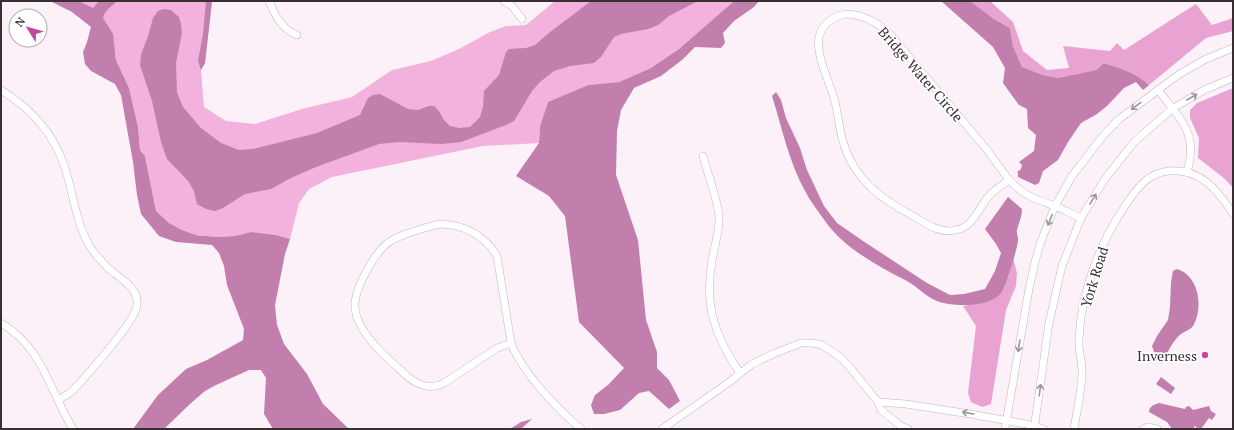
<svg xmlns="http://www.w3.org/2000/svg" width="1234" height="430" font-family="'PT Serif',serif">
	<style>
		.green { fill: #f3b2dd }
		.forest { fill: #e9a3d2 }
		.water { fill: #c27fad }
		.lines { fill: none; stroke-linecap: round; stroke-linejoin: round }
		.minor-casing { stroke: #cab1c1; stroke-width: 8 }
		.minor { stroke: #fff; stroke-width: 7 }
		.oneway { stroke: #9c979a }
		.poi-dot { fill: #c04aa1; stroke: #fff; stroke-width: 1.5 }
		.labels { text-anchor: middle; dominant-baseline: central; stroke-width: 3.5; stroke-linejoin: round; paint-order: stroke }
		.street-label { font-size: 14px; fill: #382f35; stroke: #fff }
		.poi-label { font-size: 14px; fill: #382f35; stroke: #fff; text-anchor: end }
	</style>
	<rect width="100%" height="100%" fill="#fcf1f8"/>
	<!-- green -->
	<polygon class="green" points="79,1 212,1 205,63 201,70 204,107 226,121 255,124 302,109 352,97 392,70 431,61 461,48 490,32 506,26 526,25 555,1 734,1 679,49 651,68 619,82 588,85 548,102 540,126 539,143 483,146 332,177 309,189 299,203 290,239 276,235 251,232 235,236 218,237 207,236 199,236 182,230 169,223 156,211 145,156 140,150 138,127 129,88 116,60 115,50 93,8"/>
	<!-- forest -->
	<g class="forest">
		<path d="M970 1H990L1013 22 1023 51 1047 70 1069 68 1063 46 1110 51 1117 43 1124 50 1196 4 1212 25 1233 18V31L1206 38 1149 85C1135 72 1122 69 1104 63L1096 70 1058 78 1043 75 1022 67 1013 46 1010 28 994 19Z"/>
		<polygon points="1233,88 1233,188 1225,179 1198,158 1199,138 1190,118 1190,110 1197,103"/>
		<polygon points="1013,258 1017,273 1016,286 1006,310 991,404 982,407 971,402 968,393 976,326 963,306 979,303 1008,277"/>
	</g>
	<!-- water -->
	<g class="water">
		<path d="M50 1H79L93 8 99 1H117C112 7 105 9 103 18L113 34 116 60 129 88 138 127 140 150 145 156 156 211 169 223 182 230 199 236H207L218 237 235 236 251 232 276 235 290 239 285 254 275 305 277 325 284 344 307 374 323 404 349 429H273L264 414 266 378 261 370H249L216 385 205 391 190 404 164 429H133L158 395 186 369 207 360 243 340 244 329 227 285 224 266 219 253 212 245 176 242 159 236 141 214 137 195 133 162 121 95 115 84 91 71 85 64 83 52 87 42 91 27 72 12Z"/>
		<polygon points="206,1 212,1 205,63 201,70 198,61 203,34"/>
		<polygon points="591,1 698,1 669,16 658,25 648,29 621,34 614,37 601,57 594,63 570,66 554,71 540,82 532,91 514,121 506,125 461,142 441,144 399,142 379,144 316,167 291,178 271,189 245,194 223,208 215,211 206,209 197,204 194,191 188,181 167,159 161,142 152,101 140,65 141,55 148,36 153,18 158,11 164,9 171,10 179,17 181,24 182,33 176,63 177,92 183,107 201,128 221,143 239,150 253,149 317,133 360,115 368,98 373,95 380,94 408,109 418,110 429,106 434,106 439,111 444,120 450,126 459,128 470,127 480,117 483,107 484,91 499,75 506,52 509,49 526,48 535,45 550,32"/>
		<polygon points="734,1 759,1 754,7 734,21 723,33 725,43 721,48 695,47 682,60 661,76 634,88 621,110 617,131 616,175 638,240 646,320 657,352 657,368 669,380 680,401 669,409 649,391 639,393 620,410 604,414 594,414 591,405 595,395 608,385 624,368 579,322 565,216 549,196 516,176 539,143 540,126 548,102 588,85 619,82 651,68 679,49"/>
		<path d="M941 1H970L994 19 1010 28 1013 46 1022 67 1043 75 1058 78 1096 70 1104 63C1122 69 1135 72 1149 85L1143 90 1136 82 1124 88 1107 106 1097 114 1081 123 1068 142 1058 160 1043 171 1039 183 1035 185 1018 177V173L1017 172 1021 169 1022 165 1019 162 1034 151 1036 135 1028 128 1027 109 1019 105 1003 83 1005 68 993 47Z"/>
		<path d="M776 92 781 100 786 118 800 148 807 170 824 206 837 223 863 241 927 283 950 295 964 294 985 289 995 271 1001 253 996 244 985 229 1008 197 1022 209C1022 217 1019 222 1017 230 1016 233 1019 238 1018 241 1017 250 1006 286 1001 293 989 308 953 307 937 301 926 297 918 287 907 281 878 266 845 249 825 221 818 211 810 201 805 191 789 162 782 128 772 96Z"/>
		<path d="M1177 269C1198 275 1203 305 1195 322 1192 330 1187 330 1181 334 1174 339 1166 354 1163 363H1161L1156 357 1152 346 1157 336 1168 320 1170 307 1171 282 1173 271Z"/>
		<polygon points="1161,377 1175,388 1171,394 1156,384"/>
		<path d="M1159 403 1185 409 1186 407 1189 406 1193 410 1209 406 1211 411 1216 414 1212 420 1209 418 1201 429H1198L1195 426 1193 429H1172L1167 422 1149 412C1150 406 1153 405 1159 403Z"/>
		<polygon points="532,419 521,429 510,429 521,422"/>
	</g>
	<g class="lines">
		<!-- minor casing -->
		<g class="minor-casing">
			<g id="minor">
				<path d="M269 1C275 16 282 29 297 35"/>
				<polyline points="504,1 512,6 522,19"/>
				<path d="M845 14C863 14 877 22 890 34L987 150 1009 180C1002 185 994 190 988 197 979 208 974 224 960 229 943 235 929 226 915 217 881 199 855 181 843 142 839 128 838 112 834 98 825 68 799 26 845 14Z"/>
				<path d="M1 90C30 108 53 133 64 165 73 191 75 219 88 243 93 253 101 261 109 269 121 279 139 288 137 305 136 321 91 370 78 385L70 393 58 400"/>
				<path d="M1158 90C1180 119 1199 133 1187 172"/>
				<path d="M703 156C708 175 717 197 719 216 720 231 714 246 712 261 704 305 715 337 740 373"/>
				<path d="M1009 180C1026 197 1033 198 1055 206 1064 210 1072 214 1081 218"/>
				<path d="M441 224C465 225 484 235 497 256L511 343 497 348 444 383C431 390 420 386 408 377 392 362 373 347 362 328 358 321 354 311 355 302 357 285 375 252 389 242 399 235 429 226 441 224Z"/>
				<path d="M1 323C44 349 49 390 73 429"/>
				<path d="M511 343C523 373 556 408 581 429"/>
				<polyline points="662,429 728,383 752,364 773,354 801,343 813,343 822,345 840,357 848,365 878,402"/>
				<polyline points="908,429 901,426 881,410 878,402 906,404 970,414 1026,424 1044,429"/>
				<polyline points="1005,429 1029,289 1035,262 1040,244 1055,206 1072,176 1102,137 1118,120 1178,75 1206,59 1233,48"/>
				<polyline points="1034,429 1049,323 1062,266 1081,218 1105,179 1134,142 1172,109 1204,90 1233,78"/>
				<path d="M1074 429C1077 411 1081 393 1082 375 1083 363 1078 351 1079 339 1081 291 1100 242 1127 203 1138 187 1148 173 1169 171 1200 168 1218 190 1233 214"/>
				<polyline points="1143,429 1148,427 1157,429"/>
			</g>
		</g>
		<!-- minor -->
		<use href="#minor" class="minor"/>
	</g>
	<!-- one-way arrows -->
	<defs><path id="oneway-shaft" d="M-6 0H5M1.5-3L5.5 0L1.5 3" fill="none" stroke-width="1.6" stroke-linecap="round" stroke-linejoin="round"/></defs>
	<g class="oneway">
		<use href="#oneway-shaft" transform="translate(1192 97) rotate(-30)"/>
		<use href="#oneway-shaft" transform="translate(1136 106) rotate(143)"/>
		<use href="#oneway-shaft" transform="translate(1093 199) rotate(-58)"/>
		<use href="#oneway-shaft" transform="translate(1050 220) rotate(112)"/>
		<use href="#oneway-shaft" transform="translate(1019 346) rotate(99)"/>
		<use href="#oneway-shaft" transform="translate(1040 390) rotate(-82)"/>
		<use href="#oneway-shaft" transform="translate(968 413) rotate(-170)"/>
	</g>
	<!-- markers -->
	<circle class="poi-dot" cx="1205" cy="355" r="4"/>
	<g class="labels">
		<!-- street labels -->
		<g class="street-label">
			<text transform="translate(921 74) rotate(49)">Bridge Water Circle</text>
			<text transform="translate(1094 277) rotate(-73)">York Road</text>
		</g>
		<!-- poi labels -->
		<g class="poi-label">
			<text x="1197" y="355">Inverness</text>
		</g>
	</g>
	<!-- border -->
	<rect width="1234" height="430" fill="none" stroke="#382f35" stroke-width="4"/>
	<!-- north arrow -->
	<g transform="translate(28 28) rotate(307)"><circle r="19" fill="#ffffff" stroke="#afacae"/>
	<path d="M0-3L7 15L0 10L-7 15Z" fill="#c04aa1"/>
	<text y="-6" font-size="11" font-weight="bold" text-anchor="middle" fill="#382f35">N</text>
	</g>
</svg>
